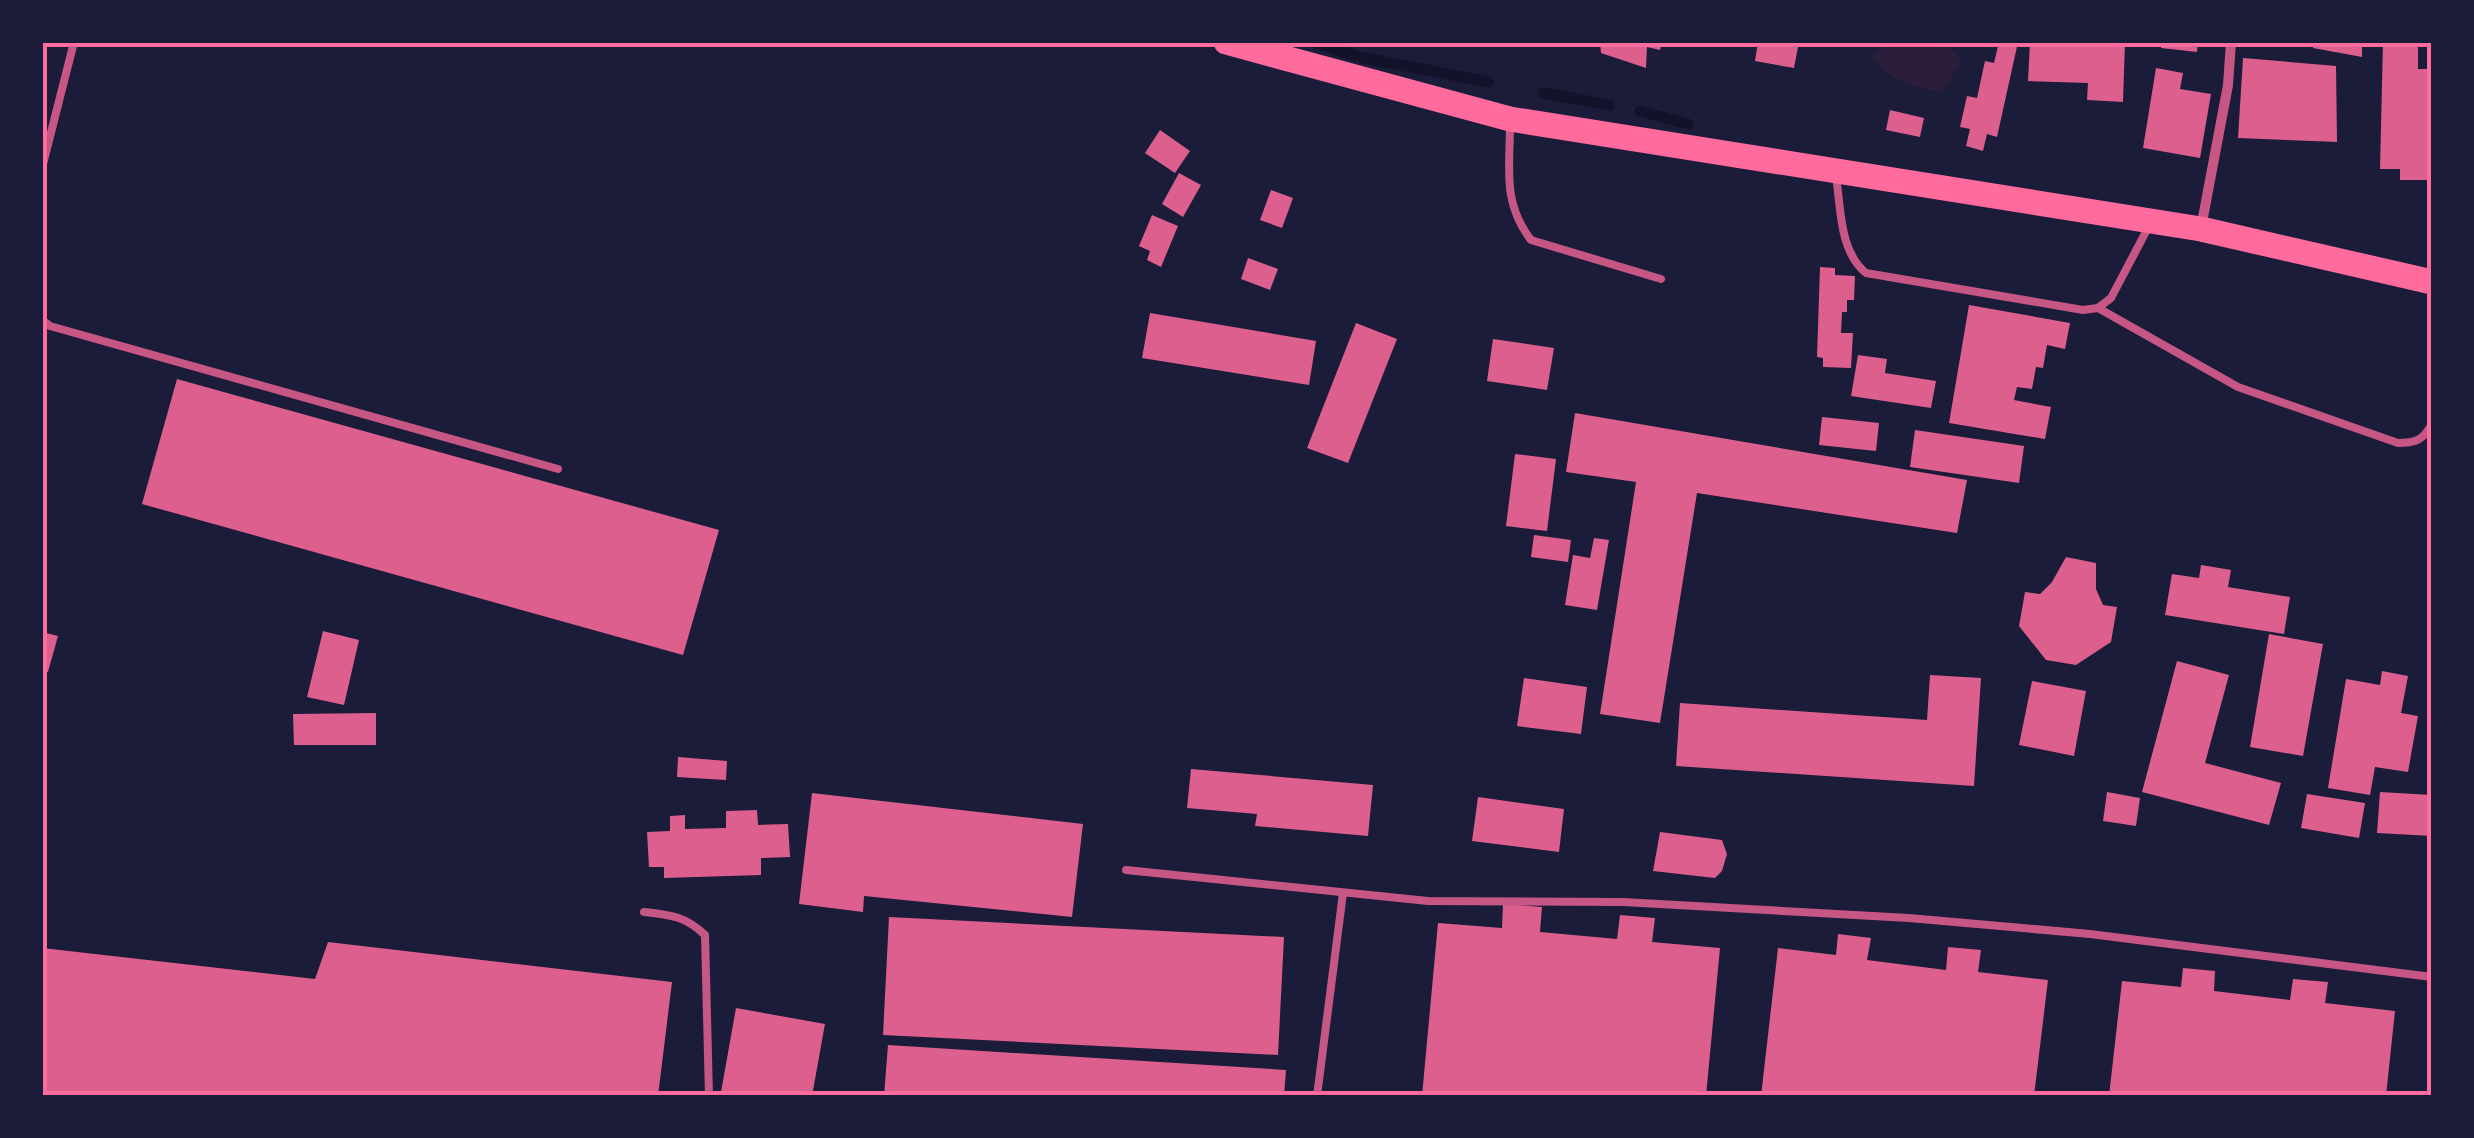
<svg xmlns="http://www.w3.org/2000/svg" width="2474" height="1138" font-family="'PT Serif',serif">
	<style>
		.green { fill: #2a1e3b }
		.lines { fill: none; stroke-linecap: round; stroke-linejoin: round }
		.stream { stroke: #12122b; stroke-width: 11 }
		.building { fill: #dd5f8e }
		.service { stroke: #c65784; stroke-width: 8 }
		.minor { stroke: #c65784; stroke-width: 10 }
		.primary { stroke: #ff6b9d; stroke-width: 25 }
		.neatline { fill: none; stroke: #ff6b9d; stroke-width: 4 }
	</style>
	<rect width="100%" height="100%" fill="#1b1b3a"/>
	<!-- green -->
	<path class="green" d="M1887 43H1947L1962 61 1941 93C1911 85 1891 83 1872 57Z"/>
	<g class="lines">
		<!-- stream -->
		<g class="stream">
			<polyline points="1312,42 1360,57 1488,82"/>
			<polyline points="1543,93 1609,105"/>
			<polyline points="1640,111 1688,124"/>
		</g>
	</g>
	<!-- building -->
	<g class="building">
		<polygon points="1600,42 1662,42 1660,50 1647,47 1646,68 1601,53"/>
		<polygon points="1758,42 1776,46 1777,42 1799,42 1794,68 1755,61"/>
		<polygon points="1999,42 2018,42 1997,137 1987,134 1983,151 1966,146 1970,129 1960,127 1967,96 1977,98 1985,61 1994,63"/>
		<polygon points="2030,42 2125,42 2123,102 2087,100 2088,83 2028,81"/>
		<polygon points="2161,42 2198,42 2197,52 2161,48"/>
		<polygon points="2314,42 2362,42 2362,57 2313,48"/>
		<polygon points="2383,42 2418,42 2418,69 2432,69 2432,180 2400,180 2400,169 2380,169"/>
		<polygon points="2243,58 2336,66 2337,142 2238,138"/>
		<polygon points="2156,68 2183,73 2180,89 2211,94 2200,158 2143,148"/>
		<polygon points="1890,110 1924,118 1920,137 1886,130"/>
		<polygon points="1160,130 1190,151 1175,173 1145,153"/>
		<polygon points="1179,173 1201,185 1183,217 1162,204"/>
		<polygon points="1271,190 1293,198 1282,228 1260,220"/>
		<polygon points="1152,215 1178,226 1161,267 1147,260 1150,251 1139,246"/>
		<polygon points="1248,258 1278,269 1270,290 1241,279"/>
		<polygon points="1820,267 1835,268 1835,275 1855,276 1854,300 1847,300 1847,312 1842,312 1841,333 1853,333 1851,368 1823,367 1823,358 1817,357"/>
		<polygon points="1969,305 2070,323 2065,349 2047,345 2043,368 2036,367 2032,389 2017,387 2014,400 2051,407 2045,439 1949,423"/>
		<polygon points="1150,313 1316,341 1309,385 1142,358"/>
		<polygon points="1356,323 1397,339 1348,463 1307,448"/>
		<polygon points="1493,339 1554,348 1547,390 1487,381"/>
		<polygon points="1858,355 1887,359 1885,373 1936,381 1931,408 1851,396"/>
		<polygon points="177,379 719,530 683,655 142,504"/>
		<polygon points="1575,413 1967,480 1957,533 1697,493 1660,723 1600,714 1636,482 1566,472"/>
		<polygon points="1822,417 1879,423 1876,451 1819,445"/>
		<polygon points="1915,430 2024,446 2019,483 1910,467"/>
		<polygon points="1515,454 1556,459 1547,531 1506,526"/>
		<polygon points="1534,535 1571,540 1568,562 1531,557"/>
		<polygon points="1594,538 1609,540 1597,610 1565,605 1573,555 1590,558"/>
		<polygon points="2066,557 2096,563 2096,589 2103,605 2117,607 2111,642 2076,665 2046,660 2019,626 2025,592 2040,594 2052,582"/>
		<polygon points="2201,565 2231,570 2228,587 2290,597 2284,634 2165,615 2172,574 2199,578"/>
		<polygon points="323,631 359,640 344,705 307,697"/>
		<polygon points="42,632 58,636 48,672 42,670"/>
		<polygon points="2269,634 2323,644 2303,756 2250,747"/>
		<polygon points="2177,661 2229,675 2205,763 2281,783 2269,825 2142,792"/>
		<polygon points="2382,671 2408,676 2401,713 2418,716 2408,772 2375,767 2370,795 2328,788 2346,679 2380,685"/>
		<polygon points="1930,675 1981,678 1974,786 1676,766 1680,703 1927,720"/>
		<polygon points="1524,678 1587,687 1581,734 1517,726"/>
		<polygon points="2032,681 2086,691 2074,756 2019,745"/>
		<polygon points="376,713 376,745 294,745 293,714"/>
		<polygon points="678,757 727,761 726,780 677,777"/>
		<polygon points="1191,769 1373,785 1368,836 1255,826 1257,814 1187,808"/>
		<polygon points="2107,792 2140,798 2136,826 2103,821"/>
		<polygon points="2380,792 2432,795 2432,836 2377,833"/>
		<polygon points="812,793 1083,824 1072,917 864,896 863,912 799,904"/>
		<polygon points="2307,794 2365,803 2359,838 2301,828"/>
		<polygon points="1478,797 1564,809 1559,852 1472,841"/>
		<polygon points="757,810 758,825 788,824 790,857 761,858 761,875 664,878 664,867 649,867 647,832 670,831 670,816 685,815 685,829 726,828 726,811"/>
		<polygon points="1660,832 1722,840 1727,854 1722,871 1715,878 1653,871"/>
		<polygon points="1503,904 1542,907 1540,932 1617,939 1620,915 1655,918 1652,942 1720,948 1706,1096 1422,1096 1438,923 1502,928"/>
		<polygon points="889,917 1284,937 1278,1055 883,1035"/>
		<polygon points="1838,934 1871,938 1867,960 1946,970 1948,947 1981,950 1978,972 2048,980 2034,1096 1761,1096 1778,948 1836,955"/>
		<polygon points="328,942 672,982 658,1096 42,1096 42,948 315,979"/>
		<polygon points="2183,968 2215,971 2214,991 2290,1000 2293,979 2328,982 2325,1003 2395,1011 2386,1096 2109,1096 2122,981 2181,987"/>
		<polygon points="736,1008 825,1024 812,1096 741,1096 721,1092"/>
		<polygon points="888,1045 1286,1070 1284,1096 884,1096"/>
	</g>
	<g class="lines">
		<!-- service -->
		<g class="service">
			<path d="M1510 124C1510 169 1502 202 1531 240L1661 279"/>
			<polyline points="42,168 74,42"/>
			<path d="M1836 176C1841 208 1839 251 1866 273L2083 310 2098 308 2111 298 2150 224"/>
			<path d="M2098 308 2238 387 2398 443C2416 443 2423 440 2432 424"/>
			<polyline points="42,320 50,326 558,469"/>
			<polyline points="1126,870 1428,901 1623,902 1909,918 2090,934 2432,977"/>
			<path d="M644 912C671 915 685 916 705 935L709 1096"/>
			<polyline points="1317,1096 1343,893"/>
		</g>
		<!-- minor -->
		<polyline class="minor" points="2201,228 2228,85 2231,42"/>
		<!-- primary -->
		<polyline class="primary" points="1226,42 1510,119 2201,229 2432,282"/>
	</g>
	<!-- border -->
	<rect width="2474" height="1138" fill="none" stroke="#1b1b3a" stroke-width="90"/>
	<rect x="45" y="45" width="2384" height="1048" class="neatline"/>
</svg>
